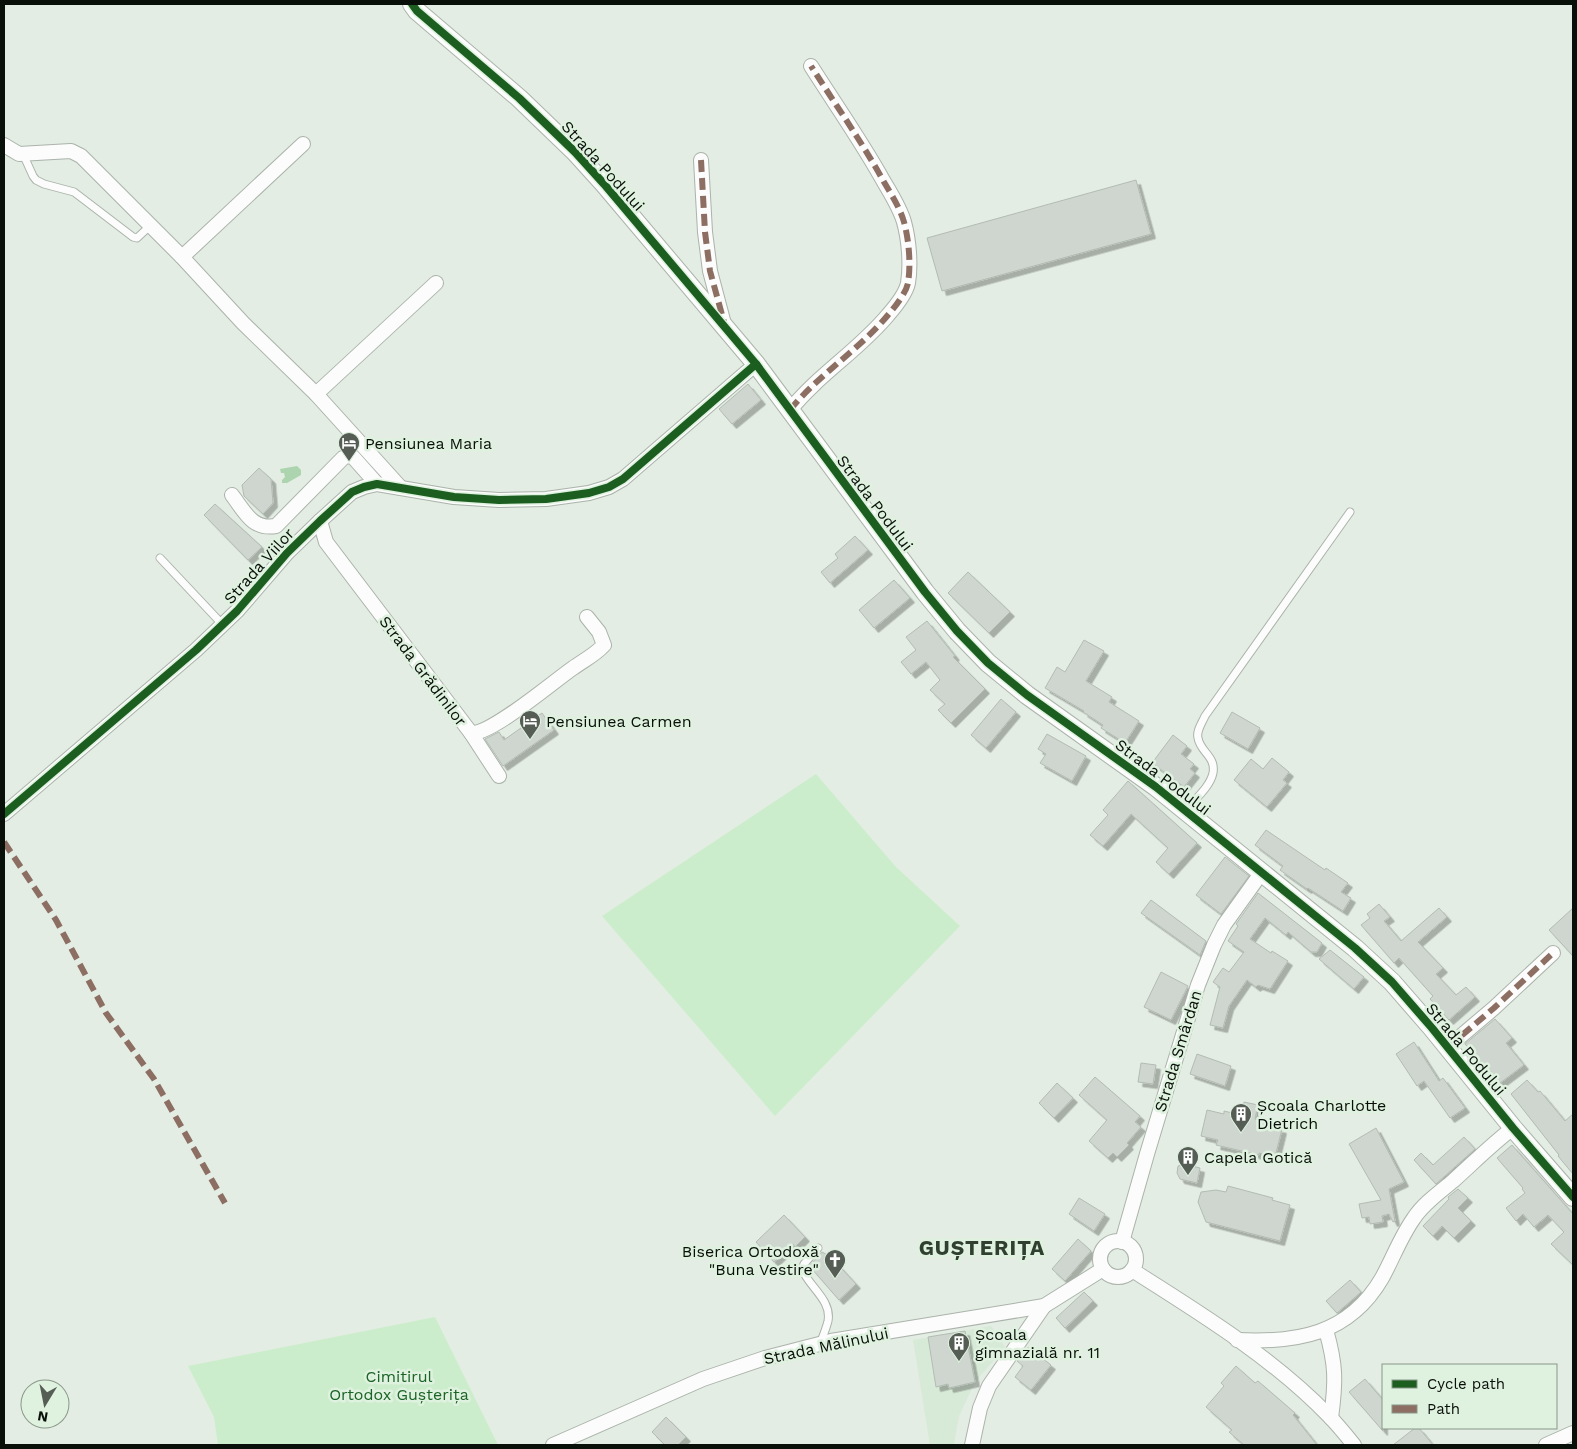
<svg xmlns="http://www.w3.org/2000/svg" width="1577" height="1449" font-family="'Work Sans',sans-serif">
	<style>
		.built { fill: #d7e9d7 }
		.green { fill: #ccedcc }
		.water { fill: #acd4ae }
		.building { fill: #cfd6cf; stroke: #b3bbb3; filter: url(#shadow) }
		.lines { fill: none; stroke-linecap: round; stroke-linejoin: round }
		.service-casing { stroke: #abb3ab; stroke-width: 9 }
		.minor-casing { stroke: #abb3ab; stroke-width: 16 }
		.tertiary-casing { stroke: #abb3ab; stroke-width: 20 }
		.service { stroke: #fbfcfb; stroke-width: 7 }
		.minor { stroke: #fbfcfb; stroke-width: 14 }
		.tertiary { stroke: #fbfcfb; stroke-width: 18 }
		.quiet { stroke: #8d6e63; stroke-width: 6; stroke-dasharray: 12 6; stroke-linecap: butt }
		.cycleway-casing { stroke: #dff1df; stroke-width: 11 }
		.cycleway { stroke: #1b5e20; stroke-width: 8 }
		.labels { text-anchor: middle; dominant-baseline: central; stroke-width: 5; stroke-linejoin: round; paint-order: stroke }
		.street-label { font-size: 16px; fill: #090f09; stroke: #dff1df }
		.poi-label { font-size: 16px; fill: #090f09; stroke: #dff1df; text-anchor: start }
		.park-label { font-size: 16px; fill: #1a6425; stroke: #dff1df }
		.district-label { font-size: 21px; font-weight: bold; letter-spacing: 1px; fill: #313f31; stroke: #dff1df }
	</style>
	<defs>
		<filter id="shadow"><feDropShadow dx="4.5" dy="4.5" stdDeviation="0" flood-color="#0004"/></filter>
	</defs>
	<rect width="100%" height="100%" fill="#e3ede3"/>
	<!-- built -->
	<polygon class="built" points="991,1326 1005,1347 975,1382 959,1416 954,1444 930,1445 913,1340"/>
	<!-- green -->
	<g class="green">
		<polygon points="816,774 896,867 960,926 775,1116 602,916"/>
		<polygon points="435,1317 498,1445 218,1445 214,1417 188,1366"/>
	</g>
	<!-- water -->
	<polygon class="water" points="297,466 301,470 301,475 287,483 282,483 282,480 285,477 284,473 281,473 280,469"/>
	<!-- building -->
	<g class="building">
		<polygon points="1136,180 1151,234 942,291 927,238"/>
		<polygon points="748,384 761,400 732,424 719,409"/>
		<polygon points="259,468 271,479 273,503 263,514 244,496 242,485"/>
		<polygon points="215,504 262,547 248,560 204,515"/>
		<polygon points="855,536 868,550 830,583 821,572 838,558 835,554"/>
		<polygon points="968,572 1010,612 989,633 948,593"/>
		<polygon points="894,580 910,598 874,628 859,610"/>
		<polygon points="927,621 955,656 953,657 985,689 951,723 938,710 945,704 930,690 940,680 926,662 911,674 901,662 916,650 906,637"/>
		<polygon points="1084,640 1104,651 1086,681 1112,697 1109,702 1139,721 1125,743 1101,728 1103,725 1083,712 1084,711 1045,688 1057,667 1065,672"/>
		<polygon points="1001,699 1016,712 986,748 971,735"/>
		<polygon points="1232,712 1260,728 1248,749 1220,733"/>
		<polygon points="542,713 554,730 503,766 485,739 499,732 504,740"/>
		<polygon points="1047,734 1086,756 1072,781 1040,763 1046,754 1038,749"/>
		<polygon points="1173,735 1187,746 1181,754 1194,764 1190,769 1195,773 1184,787 1152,763"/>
		<polygon points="1272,758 1289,772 1283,780 1287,783 1267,807 1234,780 1251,759 1263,769"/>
		<polygon points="1128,781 1197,843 1169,874 1156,862 1168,848 1131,814 1103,846 1090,835 1108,815 1103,810"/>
		<polygon points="1266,830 1325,870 1326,868 1348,883 1341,892 1351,898 1343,911 1308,888 1307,889 1280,870 1283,866 1255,845"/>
		<polygon points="1225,857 1249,876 1221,914 1196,895"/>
		<polygon points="1258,893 1322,943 1317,952 1311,952 1288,932 1286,935 1265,918 1250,939 1271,953 1272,951 1288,961 1270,989 1258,985 1256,987 1247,980 1229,1006 1223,1028 1210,1025 1220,987 1213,982 1223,968 1229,972 1244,952 1228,941 1238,926 1236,924"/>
		<polygon points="1151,900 1206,941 1200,955 1141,913"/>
		<polygon points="1379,904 1390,917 1384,921 1401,941 1439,908 1447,917 1418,942 1443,968 1436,974 1456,995 1466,987 1475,997 1449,1020 1430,999 1433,996 1399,958 1394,963 1361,925 1370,918 1367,914"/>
		<polygon points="1573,908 1573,956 1549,930"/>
		<polygon points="1330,950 1364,977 1354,989 1319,959"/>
		<polygon points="1161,972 1188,986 1171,1020 1144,1007"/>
		<polygon points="1495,1019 1512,1038 1506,1043 1524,1065 1500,1083 1465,1044"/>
		<polygon points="1414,1042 1439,1081 1443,1078 1465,1108 1450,1118 1424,1081 1417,1086 1396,1054"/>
		<polygon points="1197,1054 1231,1066 1225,1086 1190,1074"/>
		<polygon points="1141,1063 1156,1065 1153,1084 1138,1082"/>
		<polygon points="1095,1077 1140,1116 1135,1122 1141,1127 1127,1143 1129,1145 1117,1157 1113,1153 1108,1158 1089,1141 1107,1120 1079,1095"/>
		<polygon points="1527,1080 1538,1092 1540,1091 1565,1121 1573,1114 1573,1174 1558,1156 1559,1155 1511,1094"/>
		<polygon points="1057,1083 1073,1098 1054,1118 1039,1103"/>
		<polygon points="1244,1102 1258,1105 1255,1119 1268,1122 1267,1126 1282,1129 1275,1157 1259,1153 1259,1155 1216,1145 1218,1140 1201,1136 1207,1110 1224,1114 1224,1111 1241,1115"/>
		<polygon points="1376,1128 1404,1182 1389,1189 1395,1221 1393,1222 1389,1214 1382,1216 1383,1222 1370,1224 1369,1217 1362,1218 1359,1204 1381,1200 1349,1144"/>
		<polygon points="1464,1137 1475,1149 1436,1184 1414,1160 1421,1153 1433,1165"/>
		<polygon points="1512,1145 1573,1214 1573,1265 1551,1244 1564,1232 1548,1215 1534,1227 1523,1214 1516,1221 1506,1208 1525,1193 1522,1189 1523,1188 1497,1158"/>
		<polygon points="1185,1164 1200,1168 1197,1183 1180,1179 1177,1173 1178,1166"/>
		<polygon points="1228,1186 1273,1198 1272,1200 1290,1205 1280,1241 1206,1222 1198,1202 1201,1192 1216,1190 1226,1192"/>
		<polygon points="1458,1189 1468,1198 1458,1208 1471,1221 1454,1238 1442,1226 1433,1236 1423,1226 1449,1199 1448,1197"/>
		<polygon points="1079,1198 1105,1214 1094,1231 1069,1214"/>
		<polygon points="784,1215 805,1237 795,1247 793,1244 774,1262 756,1242"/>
		<polygon points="1078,1239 1091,1251 1065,1281 1052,1269"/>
		<polygon points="822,1252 831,1257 856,1284 839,1300 812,1269 811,1264"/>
		<polygon points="1350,1280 1361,1292 1337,1313 1326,1301"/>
		<polygon points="1084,1292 1093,1301 1065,1328 1056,1318"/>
		<polygon points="965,1331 975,1382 949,1388 948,1384 936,1387 928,1337"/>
		<polygon points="1028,1347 1051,1365 1031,1390 1015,1377 1023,1366 1017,1361"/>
		<polygon points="1236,1366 1255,1383 1258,1381 1295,1413 1293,1415 1317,1445 1244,1445 1229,1432 1232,1430 1206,1407 1224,1386 1221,1383"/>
		<polygon points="1365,1379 1383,1400 1383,1431 1349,1392"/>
		<polygon points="666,1417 686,1437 678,1445 665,1445 652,1432"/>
		<polygon points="1415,1428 1419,1428 1433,1445 1393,1445"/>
	</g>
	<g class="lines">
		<!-- service casing -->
		<g class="service-casing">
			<g id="service">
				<polyline points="23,154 33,176 36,180 44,184 74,192 133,237 137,238 151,225"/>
				<polyline points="160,558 223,625"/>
				<path d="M1186 810C1195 799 1210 787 1213 773 1216 756 1200 752 1198 738 1196 731 1202 723 1205 716L1350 512"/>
				<path d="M818 1248 804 1264 802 1269C809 1287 832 1300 828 1321 826 1329 823 1336 820 1344"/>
			</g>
		</g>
		<!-- minor casing -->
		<g class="minor-casing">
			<g id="minor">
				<polyline points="4,145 19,154 71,151 81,156 182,257 243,323 316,394 401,488"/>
				<polyline points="701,160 705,232 710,271 724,324"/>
				<polyline points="182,257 303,144"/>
				<polyline points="316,394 436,283"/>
				<path d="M790 410C819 374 859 350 888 315 895 307 906 293 908 283 911 265 909 240 904 222 900 208 891 194 884 182 862 142 835 104 811 66"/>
				<path d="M232 495C245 512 252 530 276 526L343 458 347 456 353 457 377 484"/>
				<path d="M320 521 326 542 471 733C491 735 554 681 573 668 584 660 595 655 604 645L599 632 587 617"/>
				<polyline points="471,733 499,776"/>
				<polyline points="4,814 196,650 237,611 287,553 320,521 352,492 364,487 377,484 454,497 499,500 546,499 589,493 609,487 623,479 756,364"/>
				<polyline points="1448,1047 1494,1008 1553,953"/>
				<circle cx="1118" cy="1259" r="18"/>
				<polyline points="1122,1242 1147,1154 1198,985 1214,945 1224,925 1262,872"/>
				<path d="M1132 1270C1200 1313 1273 1358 1329 1416 1338 1425 1346 1435 1354 1445"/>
				<path d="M1326 1330C1336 1365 1336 1381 1331 1418"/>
				<path d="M1237 1340C1296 1343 1349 1335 1382 1278 1393 1258 1401 1236 1414 1218 1424 1203 1440 1192 1453 1181 1473 1163 1492 1144 1513 1128"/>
				<polyline points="553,1445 703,1379 765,1358 831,1341 1044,1306 1103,1269"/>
				<polyline points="972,1445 980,1408 989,1386 1044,1306"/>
				<polyline points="1546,1445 1573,1433"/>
			</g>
		</g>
		<!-- tertiary casing -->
		<g class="tertiary-casing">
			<polyline id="tertiary" points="412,4 417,11 519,98 575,152 604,184 756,364 925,592 957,631 988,663 1027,695 1156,787 1355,948 1392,982 1432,1028 1513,1128 1573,1197"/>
		</g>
		<!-- service -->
		<use href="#service" class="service"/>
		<!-- minor -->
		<use href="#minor" class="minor"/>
		<!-- tertiary -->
		<use href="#tertiary" class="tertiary"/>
		<!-- quiet -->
		<g class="quiet">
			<polyline points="701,160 705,232 710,271 724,322"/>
			<path d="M790 410C819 374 859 350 888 315 895 307 906 293 908 283 911 265 909 240 904 222 900 208 891 194 884 182 862 142 835 104 811 66"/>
			<polyline points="4,842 56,920 106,1013 154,1079 225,1203"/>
			<polyline points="1448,1047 1494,1008 1553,953"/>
		</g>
		<!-- cycleway casing -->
		<g class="cycleway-casing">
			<g id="cycleway">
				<polyline points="412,4 417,11 519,98 575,152 604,184 756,364 925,592 957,631 988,663 1027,695 1156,787 1355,948 1392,982 1432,1028 1513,1128 1573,1197"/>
				<polyline points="4,814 196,650 237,611 287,553 320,521 352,492 364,487 377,484 454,497 499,500 546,499 589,493 609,487 623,479 756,364"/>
			</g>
		</g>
		<!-- cycleway -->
		<use href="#cycleway" class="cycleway"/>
	</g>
	<!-- icons -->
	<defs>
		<g id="hotel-pin" transform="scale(1.125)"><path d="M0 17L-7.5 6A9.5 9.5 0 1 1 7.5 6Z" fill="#555d55" stroke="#dff1df"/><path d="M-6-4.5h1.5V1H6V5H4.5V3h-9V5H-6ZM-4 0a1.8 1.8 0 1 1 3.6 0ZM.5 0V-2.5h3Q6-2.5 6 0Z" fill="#fff"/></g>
		<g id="building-pin" transform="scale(1.125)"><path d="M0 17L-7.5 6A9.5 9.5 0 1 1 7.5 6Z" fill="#555d55" stroke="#dff1df"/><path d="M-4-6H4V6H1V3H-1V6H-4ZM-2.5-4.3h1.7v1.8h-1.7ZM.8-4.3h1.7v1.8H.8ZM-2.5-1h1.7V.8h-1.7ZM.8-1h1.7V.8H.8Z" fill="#fff"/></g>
		<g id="church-pin" transform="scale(1.125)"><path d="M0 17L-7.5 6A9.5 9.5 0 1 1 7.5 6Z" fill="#555d55" stroke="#dff1df"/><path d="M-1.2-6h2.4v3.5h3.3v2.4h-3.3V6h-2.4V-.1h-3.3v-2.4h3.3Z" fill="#fff"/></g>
	</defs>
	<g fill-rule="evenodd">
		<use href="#hotel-pin" x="349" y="443"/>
		<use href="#hotel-pin" x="530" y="721"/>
		<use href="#building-pin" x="1241" y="1114"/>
		<use href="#building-pin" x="1188" y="1157"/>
		<use href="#church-pin" x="835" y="1260"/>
		<use href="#building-pin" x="959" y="1343"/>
	</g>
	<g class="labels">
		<!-- street labels -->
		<g class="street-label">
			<text transform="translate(603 166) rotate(48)">Strada Podului</text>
			<text transform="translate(875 503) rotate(53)">Strada Podului</text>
			<text transform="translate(259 566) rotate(-48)">Strada Viilor</text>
			<text transform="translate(423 671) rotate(53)">Strada Grădinilor</text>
			<text transform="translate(1163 777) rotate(37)">Strada Podului</text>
			<text transform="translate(1466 1049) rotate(50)">Strada Podului</text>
			<text transform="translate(1178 1051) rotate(-73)">Strada Smârdan</text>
			<text transform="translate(826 1346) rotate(-12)">Strada Mălinului</text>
		</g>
		<!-- poi labels -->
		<g class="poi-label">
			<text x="365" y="443">Pensiunea Maria</text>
			<text x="546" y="721">Pensiunea Carmen</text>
			<text x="1257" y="1105">Școala Charlotte<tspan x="1257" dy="18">Dietrich</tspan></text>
			<text x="1204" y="1157">Capela Gotică</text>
			<text x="819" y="1251" text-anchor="end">Biserica Ortodoxă<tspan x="819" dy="18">"Buna Vestire"</tspan></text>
			<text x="975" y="1334">Școala<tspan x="975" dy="18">gimnazială nr. 11</tspan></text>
		</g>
		<!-- park labels -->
		<g class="park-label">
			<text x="399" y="1376">Cimitirul<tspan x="399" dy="18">Ortodox Gușterița</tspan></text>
		</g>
		<!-- district labels -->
		<g class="district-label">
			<text x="982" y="1247">GUȘTERIȚA</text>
		</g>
	</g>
	<!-- border -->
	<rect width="1577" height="1449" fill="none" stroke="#090f09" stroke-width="10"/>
	<!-- legend -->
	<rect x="1382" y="1364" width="175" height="65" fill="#dff1df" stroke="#899789"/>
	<rect x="1392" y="1380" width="25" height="8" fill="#1b5e20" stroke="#899789"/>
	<text x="1427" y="1389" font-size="15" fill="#090f09">Cycle path</text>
	<rect x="1392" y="1405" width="25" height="8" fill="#8d6e63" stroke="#899789"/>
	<text x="1427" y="1414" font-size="15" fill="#090f09">Path</text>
	<!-- north arrow -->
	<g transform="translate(45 1404) rotate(190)"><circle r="24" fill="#dff1df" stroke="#899789"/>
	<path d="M0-4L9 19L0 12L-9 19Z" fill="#555d55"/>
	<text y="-8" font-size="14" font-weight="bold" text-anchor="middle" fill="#090f09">N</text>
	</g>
</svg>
